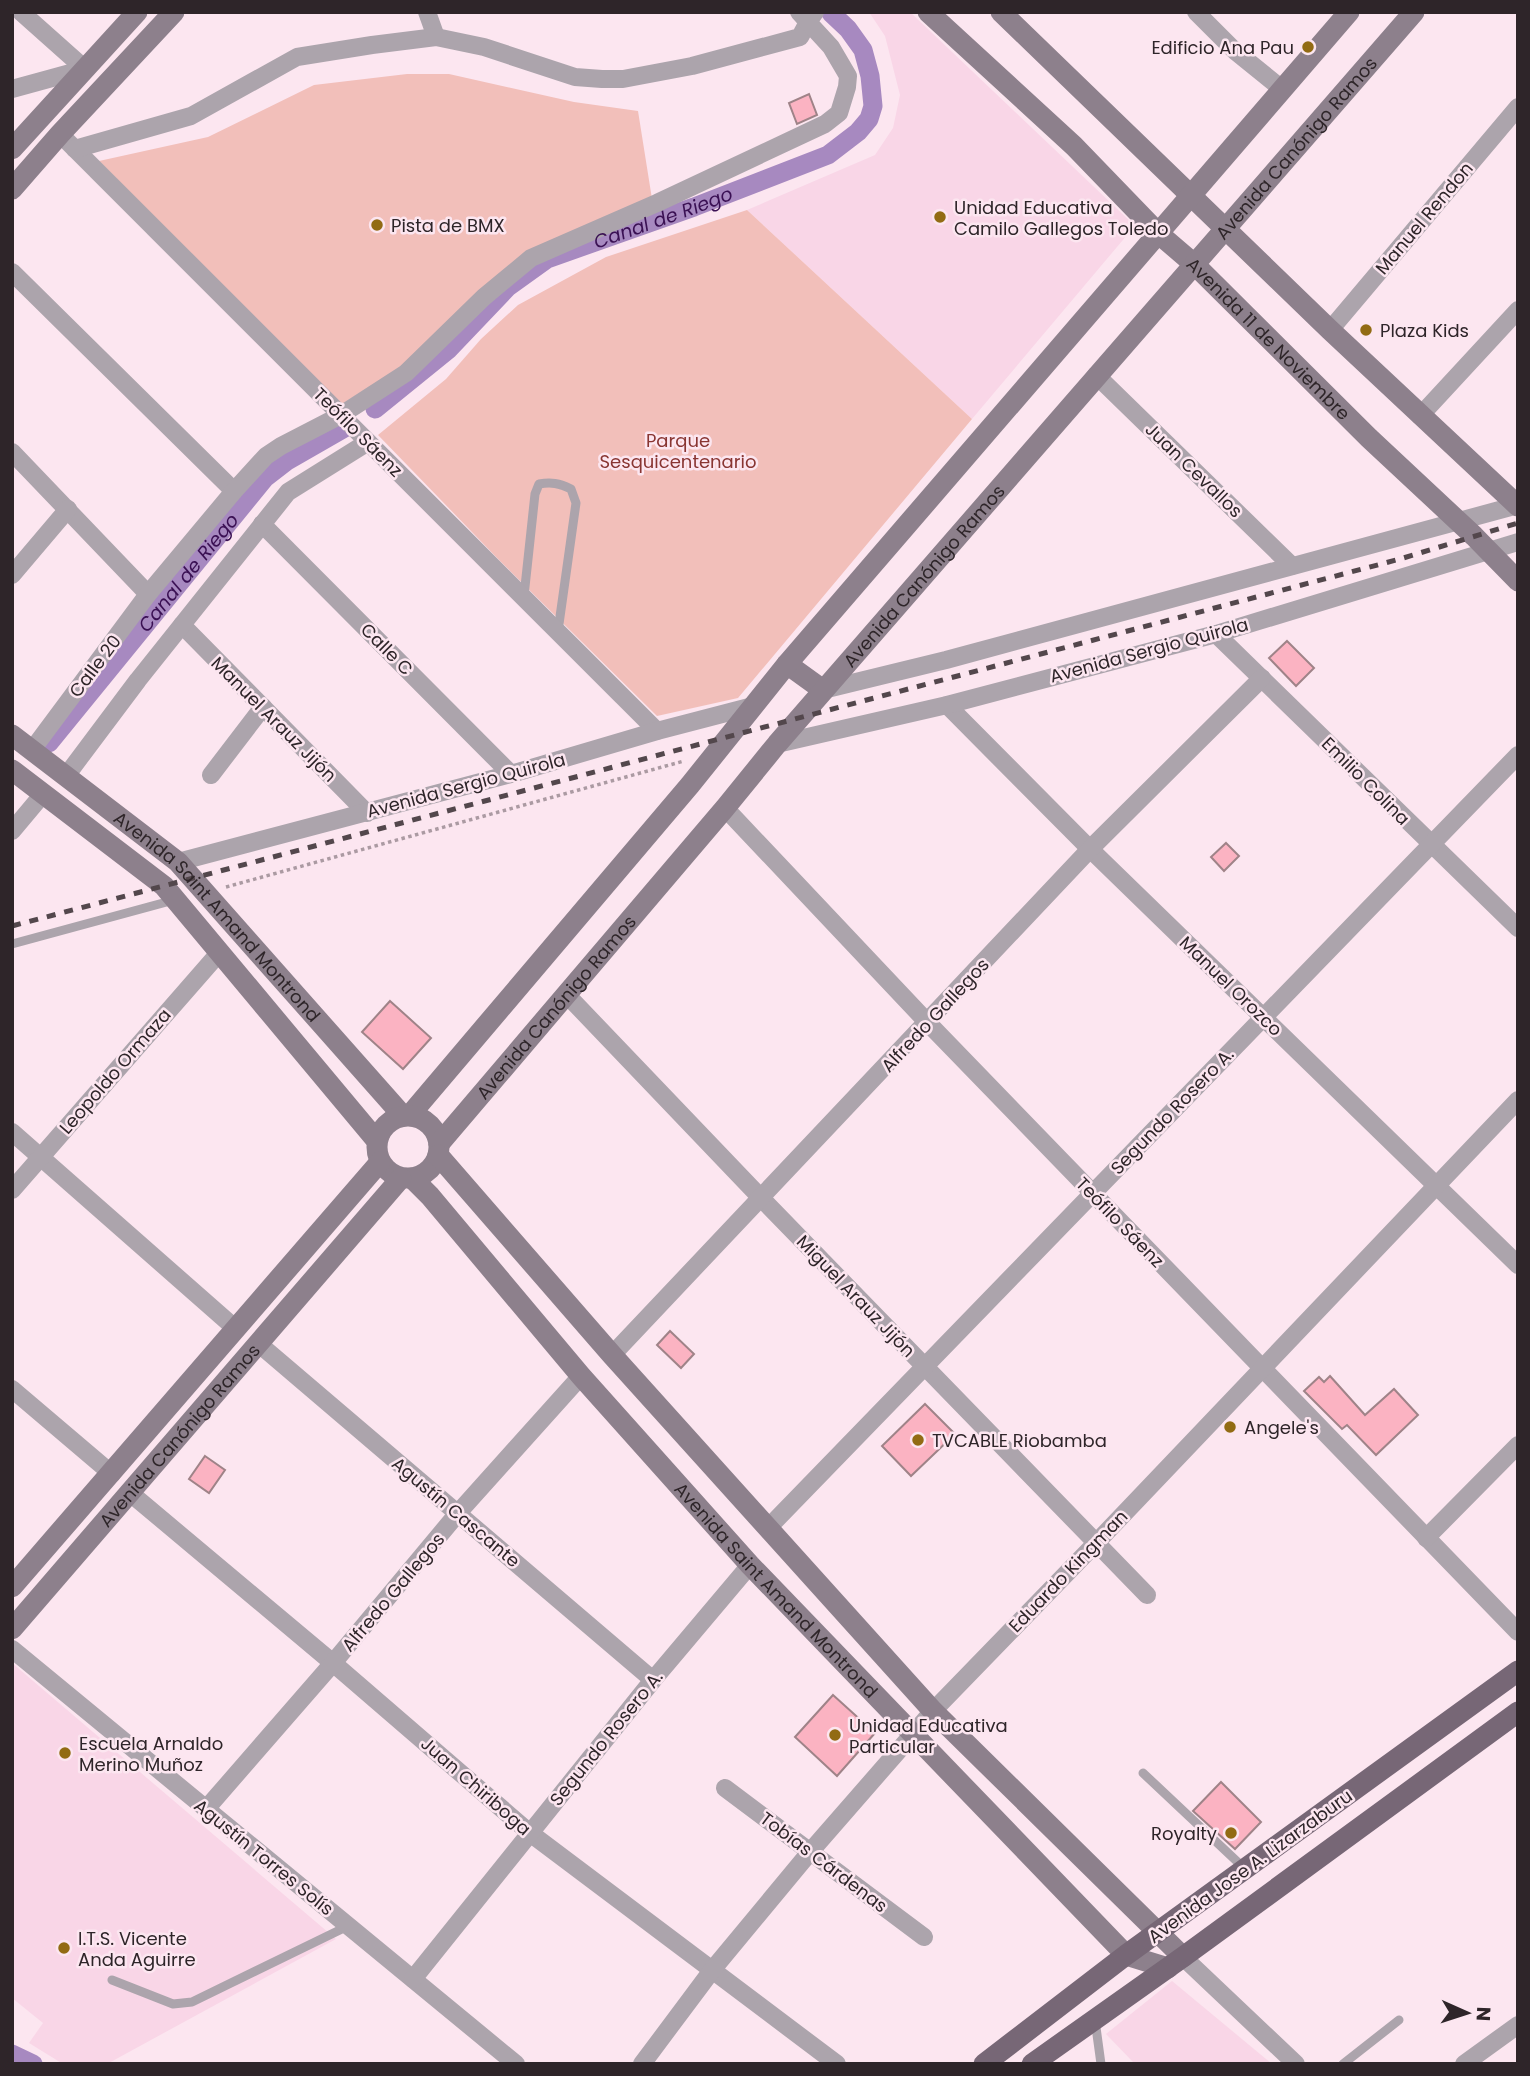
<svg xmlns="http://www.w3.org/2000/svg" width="1530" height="2076" font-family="Poppins,sans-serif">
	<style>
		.built { fill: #f9d6e7 }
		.green { fill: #f2bfba }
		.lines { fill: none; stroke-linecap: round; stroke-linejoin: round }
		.canal { stroke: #a789c0; stroke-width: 19 }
		.building { fill: #fbb3c2; stroke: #9f8388; stroke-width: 2 }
		.path { stroke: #ab9aa2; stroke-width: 3.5; stroke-dasharray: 3.5 3.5; stroke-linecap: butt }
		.lane { stroke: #aca4ac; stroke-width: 9 }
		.street { stroke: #aca4ac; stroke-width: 18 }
		.secondary { stroke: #8d808c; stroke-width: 21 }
		.primary { stroke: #776776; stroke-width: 21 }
		.rail { stroke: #53474c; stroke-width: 5; stroke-dasharray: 9 9; stroke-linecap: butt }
		.poi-dot { fill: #926b13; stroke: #fce6f0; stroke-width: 2.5 }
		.labels { text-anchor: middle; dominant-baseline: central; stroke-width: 5; stroke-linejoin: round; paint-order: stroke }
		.poi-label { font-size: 18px; fill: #2e2529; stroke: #fce6f0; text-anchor: start }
		.street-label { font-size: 18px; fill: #2e2529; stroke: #fce6f0 }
		.park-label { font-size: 18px; fill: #893532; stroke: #fce6f0 }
		.water-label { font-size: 19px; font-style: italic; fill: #3a1053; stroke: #fce6f0 }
	</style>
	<rect width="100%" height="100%" fill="#fce6f0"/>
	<!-- built -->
	<g class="built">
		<polygon points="869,12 910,12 1133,224 1133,228 972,419 747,210 875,155 893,128 900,95 885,36"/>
		<polygon points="12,1663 336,1939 107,2064 63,2064 29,2043 43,2023 12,1998"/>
		<polygon points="1172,1981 1272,2064 1135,2064 1106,2034"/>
	</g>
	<!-- green -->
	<g class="green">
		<polygon points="407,74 449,74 574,102 638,111 652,199 531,251 402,367 342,404 99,161 208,137 314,85"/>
		<polygon points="747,210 972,419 738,698 657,716 500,561 378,435 446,379 481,339 518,305 606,257"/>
	</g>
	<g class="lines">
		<!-- canal -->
		<g class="canal">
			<path id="s1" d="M375 409 449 349 508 287 547 259 694 207 828 155 858 132 869 119 873 106 870 76 863 50 848 29 831 13"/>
			<path id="s2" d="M49 743 265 478 287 461 348 426"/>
			<polyline points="12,2054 33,2064"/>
		</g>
	</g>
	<!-- building -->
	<g class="building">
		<polygon points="809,94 817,115 797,124 789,103"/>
		<polygon points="1287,641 1314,668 1296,686 1269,658"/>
		<polygon points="1226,843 1239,856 1224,871 1211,857"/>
		<polygon points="390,1001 431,1038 403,1069 362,1032"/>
		<polygon points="670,1331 694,1354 681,1368 657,1345"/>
		<polygon points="1330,1376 1365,1415 1394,1389 1418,1415 1376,1455 1347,1425 1342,1429 1304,1391 1319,1377 1324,1382"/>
		<polygon points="925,1404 955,1434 911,1476 882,1446"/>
		<polygon points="205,1456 225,1470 209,1493 189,1479"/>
		<polygon points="833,1695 875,1733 837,1776 795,1737"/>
		<polygon points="1221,1782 1261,1822 1235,1849 1193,1811"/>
	</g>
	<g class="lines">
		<!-- path -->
		<polyline class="path" points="226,887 684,761"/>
		<!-- lane -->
		<g class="lane">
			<path d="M524 596 535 494 539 484C551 482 559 483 571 489L576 503 558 631"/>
			<polyline points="12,944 174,900"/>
			<polyline points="1143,1773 1244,1868"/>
			<polyline points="112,1980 173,2004 192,2002 348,1926"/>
			<polyline points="1095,2020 1101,2064"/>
			<polyline points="1343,2064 1399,2020"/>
		</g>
		<!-- street -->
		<g class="street">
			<polyline points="21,12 85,69"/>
			<polyline points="427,12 436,37"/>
			<polyline points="1196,12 1235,51 1282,89"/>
			<polyline points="12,89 85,69"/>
			<polyline points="60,134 657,731"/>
			<polyline points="75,149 191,116 297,57 372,45 436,37 484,47 575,77 602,79 623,79 692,66 800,37 808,22 799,12"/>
			<polyline points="12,272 234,491"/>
			<polyline points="1330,330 1518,107"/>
			<polyline points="1096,375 1292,566"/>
			<polyline points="1420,416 1518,310"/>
			<polyline points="12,452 148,594"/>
			<polyline points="262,524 511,774"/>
			<polyline points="12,575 68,509"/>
			<polyline points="182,625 367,813"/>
			<polyline points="1216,634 1518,928"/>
			<polyline points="823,690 946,660 1518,505"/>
			<polyline points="947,705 1090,849 1518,1265"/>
			<polyline points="777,744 947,705 1216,634 1518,542"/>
			<polyline points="32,750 148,594 234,491 266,456 281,446 341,415 406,373 484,297 531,258 657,203 825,124 839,113 847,87 848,76 831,47 808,22 815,12"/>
			<polyline points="211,775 263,707"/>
			<polyline points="66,776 138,680 288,492 368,442"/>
			<polyline points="725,808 928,1023 1518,1632"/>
			<polyline points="12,831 43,794"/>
			<polyline points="178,862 511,774 657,731 753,706"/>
			<polyline points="566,994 761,1198 1147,1595"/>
			<polyline points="12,1132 236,1329"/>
			<polyline points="12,1190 219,953"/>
			<polyline points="259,1344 653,1680"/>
			<polyline points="612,1355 1090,849 1262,678"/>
			<polyline points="12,1389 112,1474"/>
			<polyline points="129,1492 333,1663 530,1833 837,2064"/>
			<polyline points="768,1528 1518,755"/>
			<polyline points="1426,1538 1518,1445"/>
			<polyline points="12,1649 516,2064"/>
			<polyline points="725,1788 924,1937"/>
			<polyline points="206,1809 333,1663 458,1513 581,1376"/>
			<polyline points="1183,1957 1296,2064"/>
			<polyline points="413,1979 653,1680 750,1565"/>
			<polyline points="642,2064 713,1969 810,1852 933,1711 1096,1543 1518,1100"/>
			<polyline points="1464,2064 1518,2025"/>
		</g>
		<!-- secondary -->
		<g class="secondary">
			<path id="s3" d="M928 12 1074 146 1159 234 1194 264 1369 438 1474 536 1518 581"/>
			<polyline points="1001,12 1330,330 1518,506"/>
			<polyline points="12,149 137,12"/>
			<polyline points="12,189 60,134 174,12"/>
			<polyline points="787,664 823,690"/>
			<path id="s4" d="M12 735 178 862 403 1116"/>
			<polyline points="12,770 164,886 377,1141"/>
			<polyline points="410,1115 690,785 787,664 1349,12"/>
			<circle cx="408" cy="1147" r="31"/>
			<path id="s5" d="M439 1144 725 808 777 744 1414 12"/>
			<polyline points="438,1155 612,1355 933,1711 1183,1957"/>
			<path id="s6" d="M412 1178 430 1196 581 1376 750 1565 1126 1955 1168 1968"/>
			<polyline points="12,1587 380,1162"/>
			<path id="s7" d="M12 1629 401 1178"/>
		</g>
		<!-- primary -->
		<g class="primary">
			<polyline points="984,2064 1126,1955 1518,1671"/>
			<polyline points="1032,2064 1183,1957 1518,1712"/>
		</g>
		<!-- rail -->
		<polyline class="rail" points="12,926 1400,559 1518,523"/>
	</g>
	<!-- markers -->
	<g class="poi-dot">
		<circle cx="1308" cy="47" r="7"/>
		<circle cx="940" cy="217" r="7"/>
		<circle cx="377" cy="225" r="7"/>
		<circle cx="1366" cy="330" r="7"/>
		<circle cx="1230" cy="1427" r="7"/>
		<circle cx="918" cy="1440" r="7"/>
		<circle cx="835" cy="1735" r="7"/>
		<circle cx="65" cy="1753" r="7"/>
		<circle cx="1231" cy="1833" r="7"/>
		<circle cx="64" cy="1948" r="7"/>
	</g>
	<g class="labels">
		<!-- poi labels -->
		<g class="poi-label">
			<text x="1294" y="47" text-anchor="end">Edificio Ana Pau</text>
			<text x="954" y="207">Unidad Educativa<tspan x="954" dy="21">Camilo Gallegos Toledo</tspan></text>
			<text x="391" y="225">Pista de BMX</text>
			<text x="1380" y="330">Plaza Kids</text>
			<text x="1244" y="1427">Angele's</text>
			<text x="932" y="1440">TVCABLE Riobamba</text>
			<text x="849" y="1725">Unidad Educativa<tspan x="849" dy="21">Particular</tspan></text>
			<text x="79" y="1743">Escuela Arnaldo<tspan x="79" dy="21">Merino Muñoz</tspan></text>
			<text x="1217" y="1833" text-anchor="end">Royalty</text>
			<text x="78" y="1938">I.T.S. Vicente<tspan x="78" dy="21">Anda Aguirre</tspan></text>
		</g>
		<!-- street labels -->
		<g class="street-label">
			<text stroke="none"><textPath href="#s5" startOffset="1314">Avenida Canónigo Ramos</textPath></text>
			<text transform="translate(1424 218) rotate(-50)">Manuel Rendon</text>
			<text stroke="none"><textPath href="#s3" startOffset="472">Avenida 11 de Noviembre</textPath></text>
			<text transform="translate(358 432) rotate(45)">Teófilo Sáenz</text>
			<text transform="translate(1194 470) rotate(44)">Juan Cevallos</text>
			<text stroke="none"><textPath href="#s5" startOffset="747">Avenida Canónigo Ramos</textPath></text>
			<text transform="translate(387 649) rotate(45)">Calle C</text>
			<text transform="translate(1149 650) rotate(-15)">Avenida Sergio Quirola</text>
			<text transform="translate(95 666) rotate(-53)">Calle 20</text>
			<text transform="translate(274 719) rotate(45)">Manuel Arauz Jijón</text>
			<text transform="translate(1366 781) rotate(45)">Emilio Colina</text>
			<text transform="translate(466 785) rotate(-15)">Avenida Sergio Quirola</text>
			<text stroke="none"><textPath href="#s4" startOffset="275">Avenida Saint Amand Montrond</textPath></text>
			<text transform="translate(1231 986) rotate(44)">Manuel Orozco</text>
			<text stroke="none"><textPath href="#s5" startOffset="180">Avenida Canónigo Ramos</textPath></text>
			<text transform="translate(935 1015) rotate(-47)">Alfredo Gallegos</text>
			<text transform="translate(115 1071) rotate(-49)">Leopoldo Ormaza</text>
			<text transform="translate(1172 1111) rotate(-46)">Segundo Rosero A.</text>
			<text transform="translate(1120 1222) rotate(46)">Teófilo Sáenz</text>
			<text transform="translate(856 1296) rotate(46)">Miguel Arauz Jijón</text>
			<text stroke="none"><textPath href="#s7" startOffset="256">Avenida Canónigo Ramos</textPath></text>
			<text transform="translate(456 1512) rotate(40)">Agustín Cascante</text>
			<text transform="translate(1068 1571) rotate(-46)">Eduardo Kingman</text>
			<text stroke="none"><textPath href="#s6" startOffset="550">Avenida Saint Amand Montrond</textPath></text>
			<text transform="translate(393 1592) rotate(-50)">Alfredo Gallegos</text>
			<text transform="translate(606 1738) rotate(-51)">Segundo Rosero A.</text>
			<text transform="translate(476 1786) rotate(41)">Juan Chiriboga</text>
			<text transform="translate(264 1857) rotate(39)">Agustín Torres Solís</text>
			<text transform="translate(824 1862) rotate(37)">Tobías Cárdenas</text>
			<text transform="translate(1250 1866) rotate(-36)">Avenida Jose A. Lizarzaburu</text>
		</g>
		<!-- park labels -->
		<g class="park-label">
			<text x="678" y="440">Parque<tspan x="678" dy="21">Sesquicentenario</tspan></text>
		</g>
		<!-- water labels -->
		<g class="water-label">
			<text stroke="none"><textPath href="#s1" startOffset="352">Canal de Riego</textPath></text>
			<text stroke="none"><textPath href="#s2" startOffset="220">Canal de Riego</textPath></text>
		</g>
	</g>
	<!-- border -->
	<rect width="1530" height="2076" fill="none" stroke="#2e2529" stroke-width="28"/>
	<!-- north arrow -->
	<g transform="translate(1467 2013) rotate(93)" stroke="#fce6f0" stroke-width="5" paint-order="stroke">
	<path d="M0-5L12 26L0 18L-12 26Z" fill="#2e2529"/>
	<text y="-10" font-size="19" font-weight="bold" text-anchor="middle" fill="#2e2529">N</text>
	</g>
</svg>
